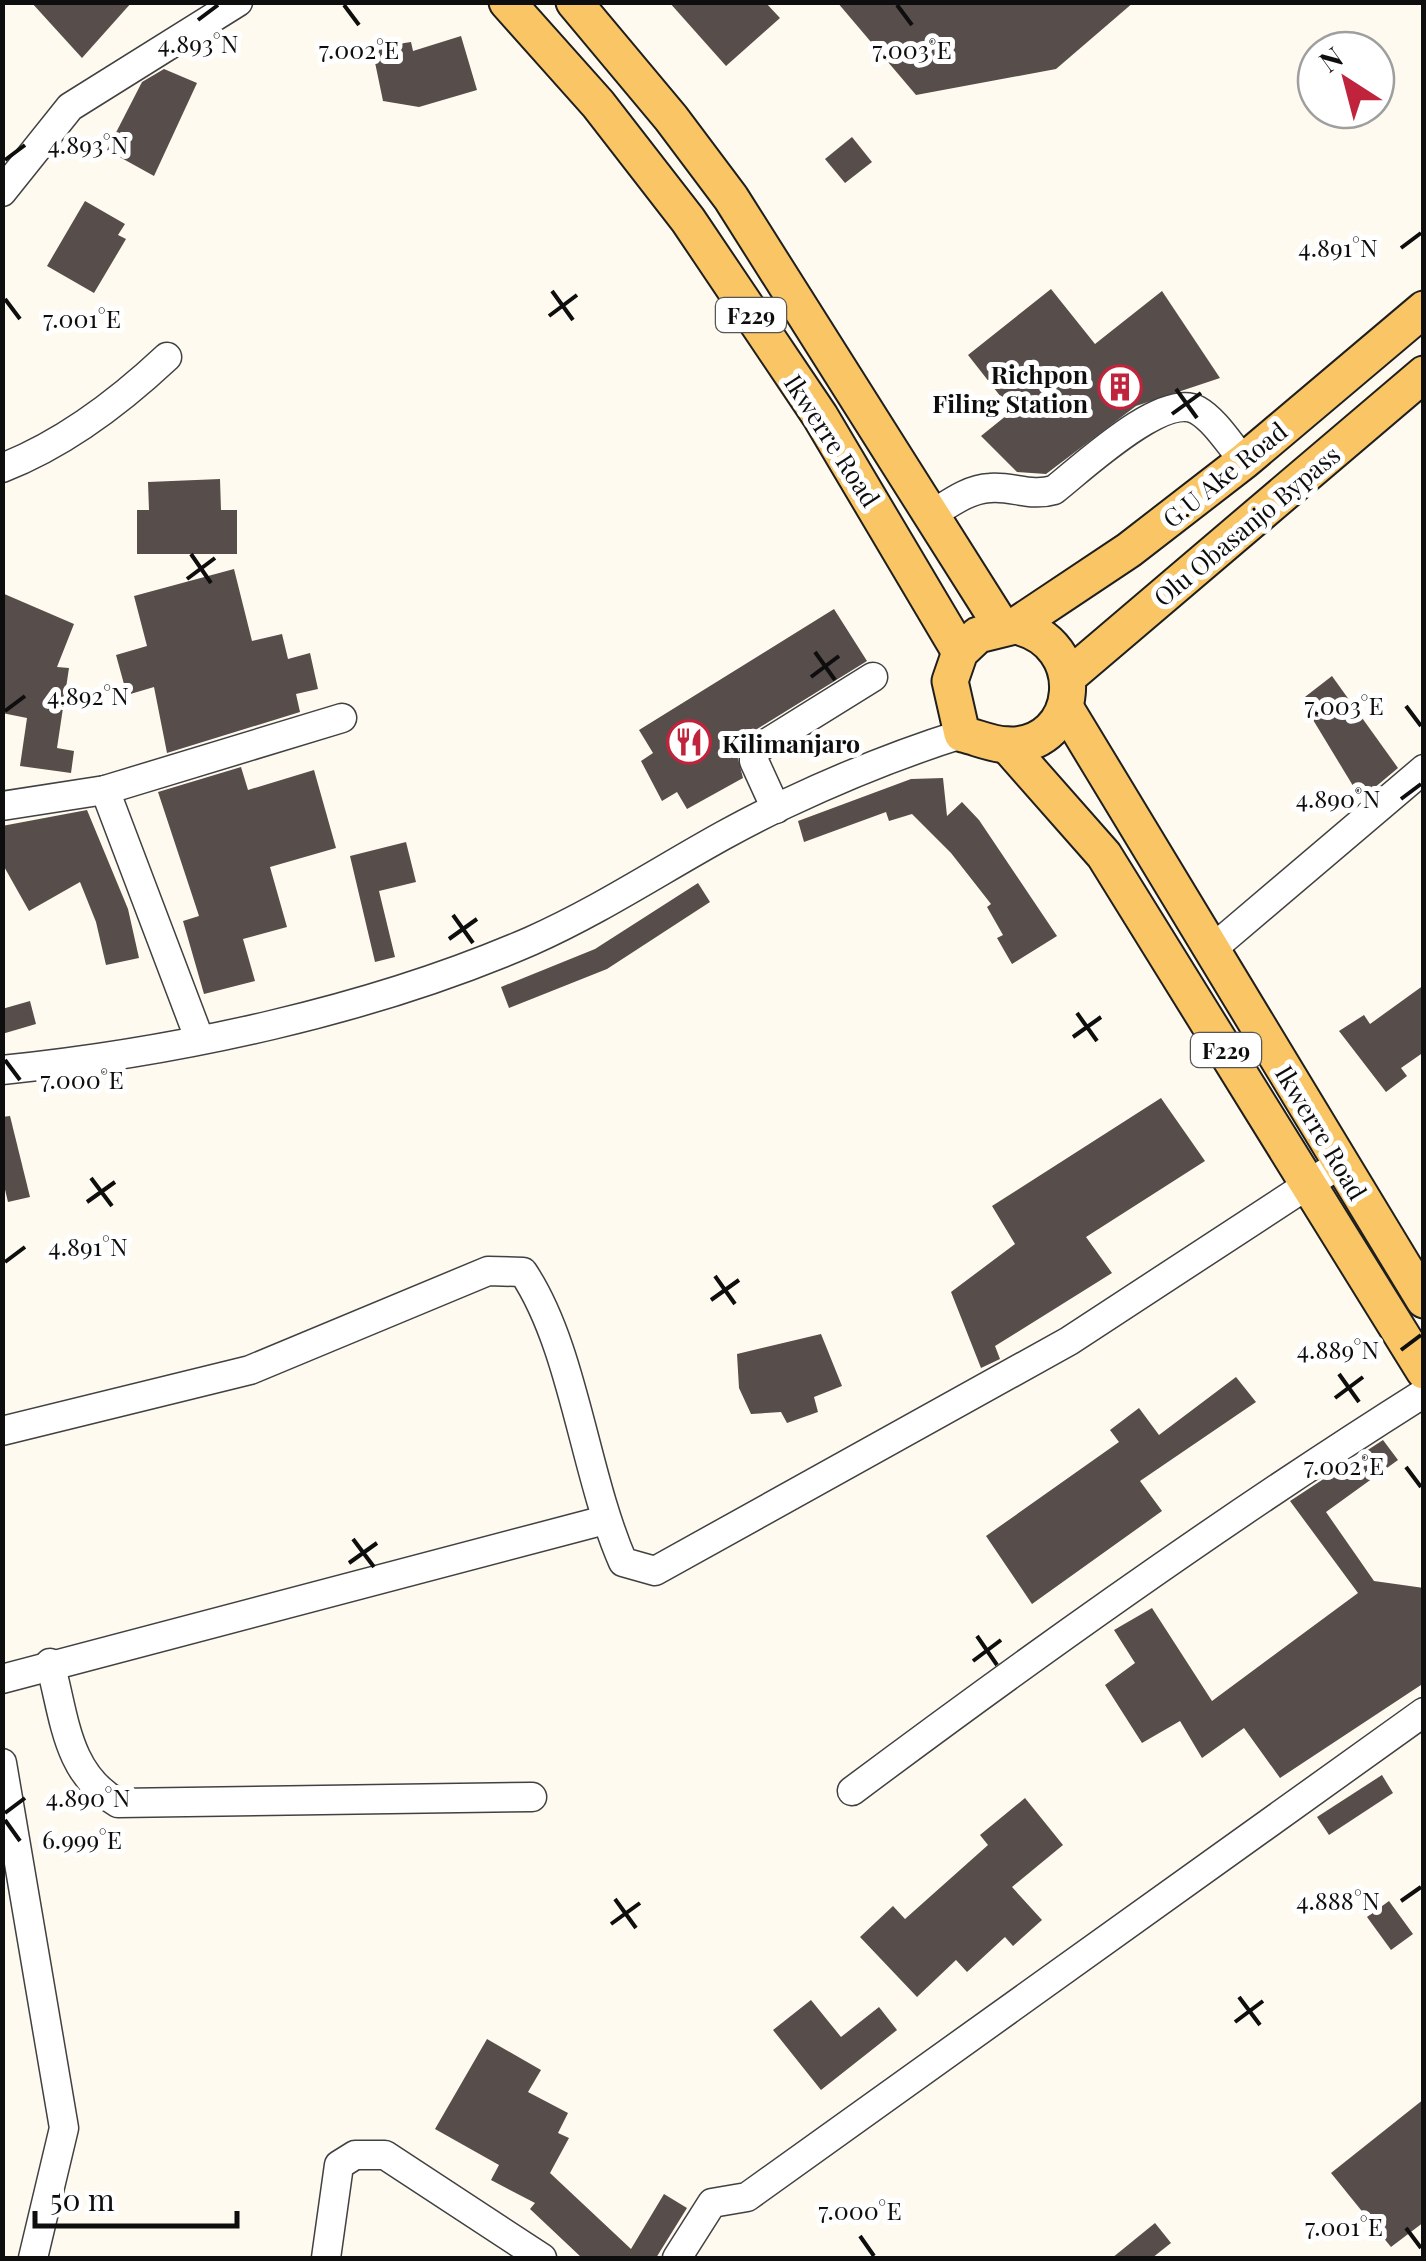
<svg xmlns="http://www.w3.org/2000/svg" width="1426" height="2261" font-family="'Playfair Display',serif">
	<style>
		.building { fill: #574d4a }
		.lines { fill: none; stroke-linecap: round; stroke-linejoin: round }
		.minor-casing { stroke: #414141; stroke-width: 31 }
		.major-casing { stroke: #1f1f1f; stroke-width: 39 }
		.minor { stroke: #fff; stroke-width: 28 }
		.major { stroke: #fac564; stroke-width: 35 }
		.ticks { fill: none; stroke: #0e0e0e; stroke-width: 4 }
		.labels { text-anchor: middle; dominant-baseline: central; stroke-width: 10; stroke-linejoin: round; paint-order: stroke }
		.shield { fill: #fff; stroke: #565656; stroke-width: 2.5 }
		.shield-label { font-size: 22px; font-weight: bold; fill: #0e0e0e }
		.poi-label { font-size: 25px; font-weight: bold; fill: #0e0e0e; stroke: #fff; text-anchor: end }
		.street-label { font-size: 25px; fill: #0e0e0e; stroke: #fff }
		.ticks-label { font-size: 25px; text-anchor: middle; fill: #0e0e0e; stroke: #fff; stroke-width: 10; stroke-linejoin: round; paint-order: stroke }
	</style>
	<rect width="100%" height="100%" fill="#fffaef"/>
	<!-- building -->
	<g class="building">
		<polygon points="31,2 132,2 82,58"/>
		<polygon points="669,2 765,2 780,18 726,66"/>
		<polygon points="837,2 1134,2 1056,69 916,95"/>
		<polygon points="461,36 477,90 419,107 383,101 372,48 411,42 413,51"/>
		<polygon points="164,69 197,83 154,176 107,150 142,82"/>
		<polygon points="852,137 872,162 845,183 825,159"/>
		<polygon points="85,201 125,224 118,235 126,239 94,293 47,266"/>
		<polygon points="1051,289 1095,344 1162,291 1220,378 1136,406 1046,474 1017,472 981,436 1012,411 968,355"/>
		<polygon points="220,479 221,510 237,510 237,554 137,554 137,510 149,510 148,482"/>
		<polygon points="234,569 252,641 282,634 288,659 310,653 318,689 296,694 300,712 167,753 154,687 127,695 116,655 147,646 134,596"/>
		<polygon points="2,593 74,624 57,667 69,668 57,748 74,751 71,773 20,766 27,718 2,713"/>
		<polygon points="834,609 867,661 744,737 736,751 743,778 687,809 677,792 662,801 641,761 653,753 639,730"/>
		<polygon points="1332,676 1398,768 1361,799 1301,700"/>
		<polygon points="241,767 248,790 314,770 336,848 270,867 287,927 243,939 255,981 204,994 183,921 199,916 158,792"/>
		<polygon points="943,778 947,816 962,802 979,820 1057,936 1012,964 997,938 1003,935 987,907 991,904 951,853 912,814 889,821 886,812 804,842 798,821 911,779"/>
		<polygon points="87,810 128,909 139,958 106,965 96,922 80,882 29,911 2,863 2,826"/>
		<polygon points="406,842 416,882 379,891 395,957 375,962 350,856"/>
		<polygon points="698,883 710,902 607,969 509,1008 501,987 595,949"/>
		<polygon points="1424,985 1424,1052 1401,1068 1407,1076 1386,1092 1339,1031 1364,1015 1370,1024"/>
		<polygon points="30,1001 36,1024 2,1034 2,1009"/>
		<polygon points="1161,1098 1205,1161 1086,1237 1112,1273 995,1346 1000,1359 981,1368 951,1292 1015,1244 992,1206"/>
		<polygon points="10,1116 30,1197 8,1202 2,1177 2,1117"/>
		<polygon points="821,1334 842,1386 814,1397 818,1412 787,1423 781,1412 751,1414 739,1388 737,1354"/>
		<polygon points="1236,1377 1256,1402 1140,1481 1162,1511 1032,1604 986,1536 1119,1442 1110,1430 1139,1408 1159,1435"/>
		<polygon points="1383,1440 1398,1460 1326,1512 1374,1581 1424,1588 1424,1683 1280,1778 1244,1728 1202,1758 1180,1721 1142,1743 1105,1685 1135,1663 1114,1630 1152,1608 1212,1701 1358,1593 1290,1501"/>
		<polygon points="1382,1775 1393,1793 1329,1835 1317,1817"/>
		<polygon points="1025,1798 1063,1845 1012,1887 1042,1920 1013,1946 1005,1937 967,1972 956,1960 917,1997 860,1937 893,1906 905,1919 988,1845 980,1835"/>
		<polygon points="1389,1901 1413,1934 1391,1950 1367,1917"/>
		<polygon points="811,2000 841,2037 879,2007 897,2030 821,2090 773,2030"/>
		<polygon points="487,2039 541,2070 528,2092 568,2113 558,2133 569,2138 550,2173 631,2249 664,2194 687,2208 656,2258 582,2258 530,2209 535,2203 491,2180 499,2165 435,2129"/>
		<polygon points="1424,2099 1424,2222 1391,2247 1331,2173"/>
		<polygon points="1155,2223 1171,2243 1152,2258 1112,2258"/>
	</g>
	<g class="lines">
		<!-- minor casing -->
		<g class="minor-casing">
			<g id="minor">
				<polyline points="2,192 70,107 238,2"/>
				<path d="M2 468C64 444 119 402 167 357"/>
				<path d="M931 515C949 504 968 489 990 488 1013 486 1030 497 1054 490 1081 469 1163 391 1197 410 1215 420 1230 445 1244 461"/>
				<polyline points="105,790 199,1038"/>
				<polyline points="2,806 105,790 342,718"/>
				<polyline points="776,809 754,761 754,751 873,677"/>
				<polyline points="1211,950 1424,769"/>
				<path d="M2 1070C177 1052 370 1011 531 941 619 902 698 844 785 804 840 778 904 752 962 734"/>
				<path d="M2 1431 250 1370 488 1271 523 1272C574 1348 584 1473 623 1562L655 1571 1069 1341 1341 1163"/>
				<path d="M50 1663C65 1718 66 1773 118 1803L532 1797"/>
				<polyline points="2,1679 605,1520"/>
				<polyline points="2,1763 64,2128 33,2258"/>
				<path d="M852 1791C1038 1652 1227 1517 1424 1393"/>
				<polyline points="326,2258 339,2165 355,2155 385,2155 542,2258"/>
				<polyline points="677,2258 712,2203 747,2197 1424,1712"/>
			</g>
		</g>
		<!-- major casing -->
		<g class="major-casing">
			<g id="major">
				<polyline points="507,2 598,104 688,220 820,416 960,652"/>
				<polyline points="574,2 671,118 731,198 1002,627"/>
				<path d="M1015 626C1091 642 1081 747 1008 745 993 745 976 737 962 734L950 681 960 652 978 635 1015 626 1129 550 1244 461 1424 309"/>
				<polyline points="1068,677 1424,374"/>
				<polyline points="1065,707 1424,1300"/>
				<polyline points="1007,745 1104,855 1424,1371"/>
			</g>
		</g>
		<!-- minor -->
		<use href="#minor" class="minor"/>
		<!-- major -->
		<use href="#major" class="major"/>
	</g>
	<!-- ticks -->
	<path class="ticks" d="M344 5 359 25M897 5 912 25M198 20 218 5M5 160 25 145M1401 248 1421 233M552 291 573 320M5 299 20 319M549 316 577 295M1176 389 1197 418M1172 414 1201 393M191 554 211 583M187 579 215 558M815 652 835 680M811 677 839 656M1406 706 1421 726M5 711 25 696M1401 799 1421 784M453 915 473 943M449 939 477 919M1077 1013 1097 1041M1073 1037 1101 1017M5 1060 20 1080M91 1178 112 1206M87 1202 115 1182M5 1262 25 1247M715 1276 735 1304M711 1300 739 1280M1401 1350 1421 1335M1339 1374 1359 1402M1335 1398 1363 1377M1406 1467 1421 1487M353 1539 374 1567M349 1563 377 1543M977 1636 997 1665M973 1661 1001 1640M5 1813 25 1798M5 1820 20 1841M615 1899 636 1928M1401 1901 1421 1887M611 1924 640 1903M1239 1997 1260 2025M1235 2022 1263 2001M1406 2228 1421 2248M860 2236 874 2256"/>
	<!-- icons -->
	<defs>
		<g id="building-ring" transform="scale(2.25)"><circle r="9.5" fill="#fff" stroke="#c0243c" stroke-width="1.5"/><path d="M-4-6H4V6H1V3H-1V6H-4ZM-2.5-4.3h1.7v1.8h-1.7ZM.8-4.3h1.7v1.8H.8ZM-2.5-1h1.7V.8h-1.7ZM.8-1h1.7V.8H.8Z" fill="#c0243c"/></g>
		<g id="restaurant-ring" transform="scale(2.25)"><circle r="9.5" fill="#fff" stroke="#c0243c" stroke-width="1.5"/><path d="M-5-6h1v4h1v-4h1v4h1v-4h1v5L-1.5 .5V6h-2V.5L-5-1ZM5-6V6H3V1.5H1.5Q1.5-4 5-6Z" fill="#c0243c"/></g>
	</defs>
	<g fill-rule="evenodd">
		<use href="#building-ring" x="1120" y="387"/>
		<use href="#restaurant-ring" x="689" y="742"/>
	</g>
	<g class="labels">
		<!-- shield labels -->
		<g class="shield">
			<rect x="716" y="298" width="70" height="34" rx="8"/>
			<rect x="1191" y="1033" width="70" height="34" rx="8"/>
		</g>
		<g class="shield-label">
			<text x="751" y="315">F229</text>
			<text x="1226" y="1050">F229</text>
		</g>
		<!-- poi labels -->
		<g class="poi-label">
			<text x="1088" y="373">Richpon<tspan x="1088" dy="29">Filing Station</tspan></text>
			<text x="722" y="742" text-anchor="start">Kilimanjaro</text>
		</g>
		<!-- street labels -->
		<g class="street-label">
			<text transform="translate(833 440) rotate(57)">Ikwerre Road</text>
			<text transform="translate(1224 474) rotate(-39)">G.U Ake Road</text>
			<text transform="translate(1246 525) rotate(-40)">Olu Obasanjo Bypass</text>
			<text transform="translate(1322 1132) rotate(59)">Ikwerre Road</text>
		</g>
	</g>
	<g class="ticks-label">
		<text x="198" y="53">4.893°N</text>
		<text x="359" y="59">7.002°E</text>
		<text x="912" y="59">7.003°E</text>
		<text x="88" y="154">4.893°N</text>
		<text x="1338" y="257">4.891°N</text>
		<text x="82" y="328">7.001°E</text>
		<text x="88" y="705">4.892°N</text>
		<text x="1344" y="715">7.003°E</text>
		<text x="1338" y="808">4.890°N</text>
		<text x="82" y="1089">7.000°E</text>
		<text x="88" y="1256">4.891°N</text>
		<text x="1338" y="1359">4.889°N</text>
		<text x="1344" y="1475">7.002°E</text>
		<text x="88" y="1807">4.890°N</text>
		<text x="82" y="1849">6.999°E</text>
		<text x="1338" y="1910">4.888°N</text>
		<text x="860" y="2220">7.000°E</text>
		<text x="1344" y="2236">7.001°E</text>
	</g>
	<!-- border -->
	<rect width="1426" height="2261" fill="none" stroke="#0e0e0e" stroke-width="10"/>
	<!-- north arrow -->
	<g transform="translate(1346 80) rotate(324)"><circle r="48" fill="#ffffff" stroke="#9f9f9f" stroke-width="2.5"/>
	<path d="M0-8L18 38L0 25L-18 38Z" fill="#c0243c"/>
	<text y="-15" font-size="28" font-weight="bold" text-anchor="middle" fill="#0e0e0e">N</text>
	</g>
	<!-- scale -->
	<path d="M35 2211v15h202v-15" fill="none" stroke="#0e0e0e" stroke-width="5"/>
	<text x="50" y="2211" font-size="30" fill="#0e0e0e" stroke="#ffffff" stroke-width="8" paint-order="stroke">50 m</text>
</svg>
